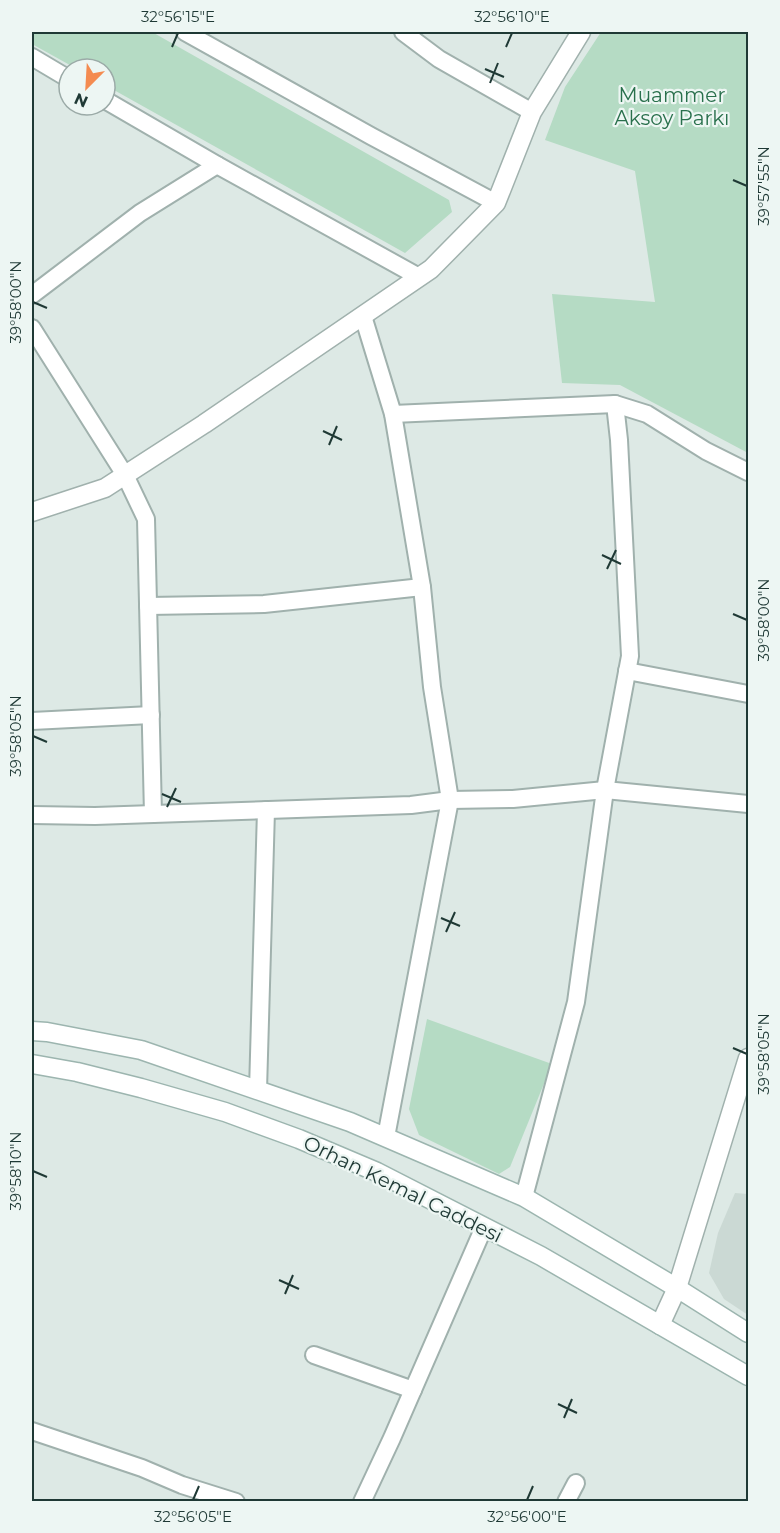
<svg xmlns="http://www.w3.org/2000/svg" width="780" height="1533" font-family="Montserrat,sans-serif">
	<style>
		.built { fill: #cbd9d4 }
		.green { fill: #b5dbc4 }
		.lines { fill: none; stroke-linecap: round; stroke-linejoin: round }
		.minor-casing { stroke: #a0b1ad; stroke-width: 20 }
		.tertiary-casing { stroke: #a0b1ad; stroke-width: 21 }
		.secondary-casing { stroke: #9cb5af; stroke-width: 21 }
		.minor { stroke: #fff; stroke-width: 16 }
		.tertiary { stroke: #fff; stroke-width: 18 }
		.secondary { stroke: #fff; stroke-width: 18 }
		.ticks { fill: none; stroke: #1f3935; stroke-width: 2 }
		.labels { text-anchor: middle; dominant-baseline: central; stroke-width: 4.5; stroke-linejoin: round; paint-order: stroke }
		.park-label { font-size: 20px; fill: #29704c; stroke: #edf6f3 }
		.street-label { font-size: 20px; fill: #1f3935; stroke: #edf6f3 }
		.neatline { fill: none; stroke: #1f3935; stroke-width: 2 }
		.ticks-label { font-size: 15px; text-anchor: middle; fill: #1f3935 }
	</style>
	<rect width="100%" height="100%" fill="#dde9e5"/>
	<!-- built -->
	<polygon class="built" points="735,1193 748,1194 748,1315 724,1299 709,1273 718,1233"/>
	<!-- green -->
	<g class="green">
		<polygon points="32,32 152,32 449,200 452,212 405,253 105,85 105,69 77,69 32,44"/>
		<polygon points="601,32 748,32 748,453 620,385 562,383 552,294 655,302 635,171 545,140 565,87"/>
		<polygon points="427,1019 552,1064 510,1167 499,1174 419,1135 409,1109"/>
	</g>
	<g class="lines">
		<!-- minor casing -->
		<g class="minor-casing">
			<g id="minor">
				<polyline points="185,32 371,136 496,203"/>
				<polyline points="403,32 439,59 532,112"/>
				<polyline points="32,57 69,79"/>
				<polyline points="105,100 217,165 419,277"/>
				<polyline points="32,295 140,213 217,165"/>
				<polyline points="363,316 393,414 422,587 432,687 450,800 386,1137"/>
				<polyline points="32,328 125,475 146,519 153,814"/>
				<polyline points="393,414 615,404 647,414 706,451 748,472"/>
				<polyline points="148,606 264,604 422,587"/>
				<polyline points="627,671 748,694"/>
				<polyline points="32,721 151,715"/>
				<polyline points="32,815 95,816 411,805 450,800 513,799 605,790 748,804"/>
				<polyline points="258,1090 266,810"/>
				<polyline points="524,1197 576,1002 605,790 630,656 619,440 615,404"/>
				<polyline points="314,1355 413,1390"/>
				<polyline points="32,1431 142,1468 182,1485 236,1502"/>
				<polyline points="362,1502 392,1438 484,1227"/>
				<polyline points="566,1502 576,1483"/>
			</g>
		</g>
		<!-- tertiary casing -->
		<g class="tertiary-casing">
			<g id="tertiary">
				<polyline points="32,512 105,488 204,424 431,269 496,203 532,112 581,32"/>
				<polyline points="660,1325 677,1288 748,1058"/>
			</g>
		</g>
		<!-- secondary casing -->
		<g class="secondary-casing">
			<g id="secondary">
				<polyline points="32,1031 47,1032 141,1050 350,1122 524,1197 677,1288 748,1333"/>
				<polyline points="32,1064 77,1072 141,1088 225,1112 299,1139 377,1172 541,1256 748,1376"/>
			</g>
		</g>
		<!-- minor -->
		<use href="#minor" class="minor"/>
		<!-- tertiary -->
		<use href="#tertiary" class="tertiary"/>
		<!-- secondary -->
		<use href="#secondary" class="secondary"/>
	</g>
	<!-- ticks -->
	<path class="ticks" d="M172 47 178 33M506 47 512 33M485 69 504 77M490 83 498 63M733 180 747 186M33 302 47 308M323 431 342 440M329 445 337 426M602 555 621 564M607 569 616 550M733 614 747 620M33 736 47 742M162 794 181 802M167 807 176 788M441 918 460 926M446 932 455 912M733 1048 747 1054M33 1171 47 1177M279 1280 299 1289M285 1294 293 1275M558 1404 577 1413M564 1418 572 1399M193 1500 199 1486M527 1500 533 1486"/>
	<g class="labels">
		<!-- park labels -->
		<g class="park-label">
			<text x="672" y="95">Muammer<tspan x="672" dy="23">Aksoy Parkı</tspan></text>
		</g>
		<!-- street labels -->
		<g class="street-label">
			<text transform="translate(403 1189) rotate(26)">Orhan Kemal Caddesi</text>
		</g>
	</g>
	<!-- border -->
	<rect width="780" height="1533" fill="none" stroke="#edf6f3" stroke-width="66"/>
	<!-- north arrow -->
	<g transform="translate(87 87) rotate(204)"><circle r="28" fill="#edf6f3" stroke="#9baaa7" stroke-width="1.5"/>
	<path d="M0-4.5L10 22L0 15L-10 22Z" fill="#f48b50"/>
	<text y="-9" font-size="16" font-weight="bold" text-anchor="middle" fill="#1f3935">N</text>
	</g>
	<rect x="33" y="33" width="714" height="1467" class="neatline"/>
	<g class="ticks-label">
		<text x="178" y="22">32°56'15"E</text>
		<text x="512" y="22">32°56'10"E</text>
		<text transform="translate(764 186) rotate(-90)" y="5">39°57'55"N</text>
		<text transform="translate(16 302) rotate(-90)" y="5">39°58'00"N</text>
		<text transform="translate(764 620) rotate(-90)" y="5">39°58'00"N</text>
		<text transform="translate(16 736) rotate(-90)" y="5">39°58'05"N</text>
		<text transform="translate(764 1054) rotate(-90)" y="5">39°58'05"N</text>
		<text transform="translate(16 1171) rotate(-90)" y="5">39°58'10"N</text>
		<text x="193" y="1522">32°56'05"E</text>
		<text x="527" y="1522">32°56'00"E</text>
	</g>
</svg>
